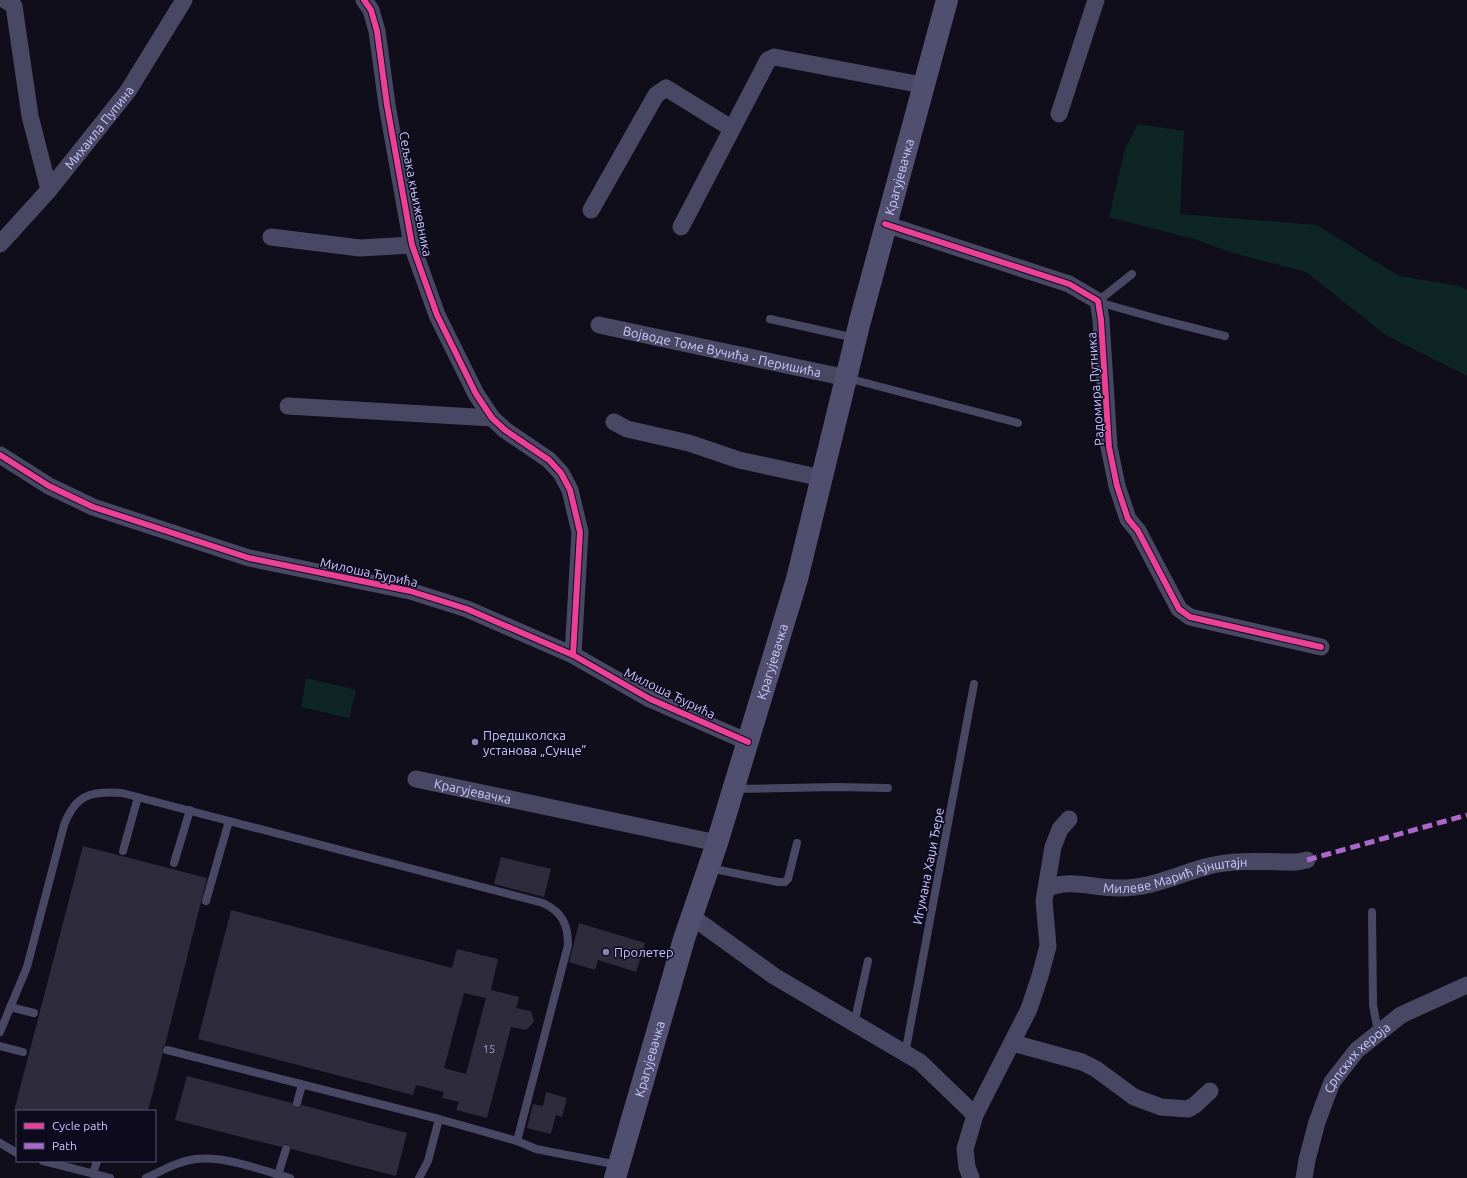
<svg xmlns="http://www.w3.org/2000/svg" width="1467" height="1178" font-family="Ubuntu,sans-serif">
	<style>
		.green { fill: #0d2525 }
		.building { fill: #2e2b3d; fill-rule: evenodd }
		.lines { fill: none; stroke-linecap: round; stroke-linejoin: round }
		.service { stroke: #494864; stroke-width: 8 }
		.minor { stroke: #494864; stroke-width: 17 }
		.secondary { stroke: #504f6f; stroke-width: 22 }
		.quiet { stroke: #ac68c9; stroke-width: 5; stroke-dasharray: 10 5; stroke-linecap: butt }
		.cycleway-casing { stroke: #0d0a1e; stroke-width: 8 }
		.cycleway { stroke: #ea4096; stroke-width: 6 }
		.poi-dot { fill: #8a86af; stroke: #0d0a1e; stroke-width: 1.5 }
		.labels { text-anchor: middle; dominant-baseline: central; stroke-width: 3; stroke-linejoin: round; paint-order: stroke }
		.number-label { font-size: 11px; fill: #a4a0ce }
		.street-label { font-size: 13px; fill: #ccc7ff; stroke: #0d0a1e }
		.poi-label { font-size: 13px; fill: #ccc7ff; stroke: #0d0a1e; text-anchor: start }
	</style>
	<rect width="100%" height="100%" fill="#100e1a"/>
	<!-- green -->
	<g class="green">
		<polygon points="1138,124 1184,131 1180,214 1317,225 1399,276 1460,286 1467,290 1467,376 1387,336 1306,272 1233,253 1197,240 1109,217 1125,149"/>
		<polygon points="306,678 356,690 349,718 301,707"/>
	</g>
	<!-- building -->
	<g class="building">
		<polygon points="83,846 207,878 165,1045 162,1048 163,1053 148,1111 14,1111"/>
		<polygon points="501,857 551,869 544,897 494,884"/>
		<path d="M231 910 452 968 457 949 498 959 491 990 519 997 516 1008 531 1011 534 1022 526 1030 511 1027 487 1118 456 1110 459 1102 442 1098 444 1092 416 1085 413 1095 198 1039ZM464 993 486 998 466 1074 444 1068Z"/>
		<polygon points="579,923 645,943 636,972 598,960 595,970 569,962"/>
		<polygon points="187,1076 292,1103 296,1108 302,1105 407,1133 396,1176 291,1149 287,1144 281,1147 175,1120"/>
		<polygon points="546,1092 567,1098 562,1117 556,1115 551,1134 527,1128 533,1104 543,1106"/>
	</g>
	<g class="lines">
		<!-- service -->
		<g class="service">
			<polyline points="1098,301 1132,274"/>
			<polyline points="1098,302 1162,320 1225,336"/>
			<polyline points="770,319 855,338"/>
			<polyline points="847,378 1018,423"/>
			<polyline points="734,789 837,787 888,788"/>
			<polyline points="123,851 138,797"/>
			<polyline points="174,863 190,810"/>
			<polyline points="709,868 778,882 785,882 788,879 797,843"/>
			<polyline points="206,901 229,821"/>
			<polyline points="1372,912 1373,1005 1378,1032"/>
			<polyline points="10,1007 34,1013"/>
			<polyline points="854,1024 868,961"/>
			<path d="M0 1032 27 967 64 825C76 794 91 791 122 793L543 903C562 912 568 924 568 945L517 1141"/>
			<polyline points="0,1046 23,1052"/>
			<polyline points="167,1050 439,1119 517,1141 536,1149 618,1165"/>
			<polyline points="905,1054 974,684"/>
			<polyline points="297,1103 302,1085"/>
			<polyline points="0,1143 17,1153"/>
			<polyline points="43,1161 110,1178"/>
			<polyline points="93,1174 97,1161"/>
			<polyline points="278,1175 286,1149"/>
			<path d="M146 1178C162 1171 178 1161 196 1159 227 1156 260 1170 290 1178"/>
			<polyline points="419,1178 428,1161 439,1119"/>
		</g>
		<!-- minor -->
		<g class="minor">
			<polyline points="5,0 14,6 30,116 49,190"/>
			<polyline points="364,0 371,10 377,31 387,105 412,245 437,315 476,394 492,418 505,430 549,460 561,473 570,490 580,532 573,655"/>
			<polyline points="1059,114 1096,0"/>
			<polyline points="591,210 656,95 666,88 731,128"/>
			<polyline points="885,224 1069,284 1098,301 1101,320 1109,447 1117,486 1128,519 1138,531 1179,609 1190,617 1321,647"/>
			<polyline points="681,227 768,60 774,57 922,85"/>
			<polyline points="271,237 360,248 412,245"/>
			<path id="s1" d="M0 244 49 190 128 91 184 0"/>
			<path id="s2" d="M599 325 847 378"/>
			<polyline points="288,406 492,418"/>
			<polyline points="614,422 627,429 689,443 739,460 822,478"/>
			<polyline points="0,455 49,486 93,507 249,558 410,591 467,609 573,655 650,699 748,742"/>
			<path id="s3" d="M416 779 717 843"/>
			<path id="s4" d="M1046 889C1068 878 1093 888 1117 888 1152 889 1177 874 1209 866 1237 859 1268 862 1297 862L1307 860"/>
			<polyline points="691,916 774,976 920,1062 975,1115"/>
			<polyline points="1013,1043 1082,1062 1096,1069 1134,1097 1161,1107 1188,1109 1195,1105 1210,1091"/>
			<polyline points="971,1178 967,1167 965,1149 975,1115 1029,1009 1040,976 1048,946 1044,901 1053,847 1060,829 1069,819"/>
			<path id="s5" d="M1304 1178 1307 1160 1317 1122 1332 1082 1357 1050 1401 1015 1467 985"/>
		</g>
		<!-- secondary -->
		<path class="secondary" id="s6" d="M615 1178 684 939 717 843 797 579 860 321 947 0"/>
		<!-- quiet -->
		<polyline class="quiet" points="1307,860 1467,815"/>
		<!-- cycleway casing -->
		<g class="cycleway-casing">
			<g id="cycleway">
				<polyline points="364,0 371,10 377,31 387,105 412,245 437,315 476,394 492,418 505,430 549,460 561,473 570,490 580,532 573,655"/>
				<polyline points="885,224 1069,284 1098,301 1101,320 1109,447 1117,486 1128,519 1138,531 1179,609 1190,617 1321,647"/>
				<polyline points="0,455 49,486 93,507 249,558 410,591 467,609 573,655 650,699 748,742"/>
			</g>
		</g>
		<!-- cycleway -->
		<use href="#cycleway" class="cycleway"/>
	</g>
	<!-- markers -->
	<g class="poi-dot">
		<circle cx="475" cy="742" r="4"/>
		<circle cx="606" cy="952" r="4"/>
	</g>
	<g class="labels">
		<!-- number labels -->
		<g class="number-label">
			<text x="489" y="1049">15</text>
		</g>
		<!-- street labels -->
		<g class="street-label">
			<text stroke="none"><textPath href="#s1" startOffset="153">Михаила Пупина</textPath></text>
			<text stroke="none"><textPath href="#s6" startOffset="1041">Крагујевачка</textPath></text>
			<text transform="translate(416 194) rotate(79)">Сељака књижевника</text>
			<text stroke="none"><textPath href="#s2" startOffset="126">Војводе Томе Вучића - Перишића</textPath></text>
			<text transform="translate(1095 389) rotate(-94)">Радомира Путника</text>
			<text transform="translate(369 572) rotate(12)">Милоша Ђурића</text>
			<text stroke="none"><textPath href="#s6" startOffset="540">Крагујевачка</textPath></text>
			<text transform="translate(670 693) rotate(26)">Милоша Ђурића</text>
			<text stroke="none"><textPath href="#s3" startOffset="58">Крагујевачка</textPath></text>
			<text transform="translate(928 866) rotate(-79)">Игумана Хаџи Ђере</text>
			<text stroke="none"><textPath href="#s4" startOffset="132">Милеве Марић Ајнштајн</textPath></text>
			<text stroke="none"><textPath href="#s6" startOffset="124">Крагујевачка</textPath></text>
			<text stroke="none"><textPath href="#s5" startOffset="135">Српских хероја</textPath></text>
		</g>
		<!-- poi labels -->
		<g class="poi-label">
			<text x="483" y="735">Предшколска<tspan x="483" dy="15">установа „Сунце”</tspan></text>
			<text x="614" y="952">Пролетер</text>
		</g>
	</g>
	<!-- legend -->
	<rect x="16" y="1110" width="140" height="52" fill="#0d0a1e" stroke="#595678"/>
	<rect x="24" y="1123" width="20" height="6" fill="#ea4096" stroke="#595678"/>
	<text x="52" y="1130" font-size="12" fill="#ccc7ff">Cycle path</text>
	<rect x="24" y="1143" width="20" height="6" fill="#ac68c9" stroke="#595678"/>
	<text x="52" y="1150" font-size="12" fill="#ccc7ff">Path</text>
</svg>
